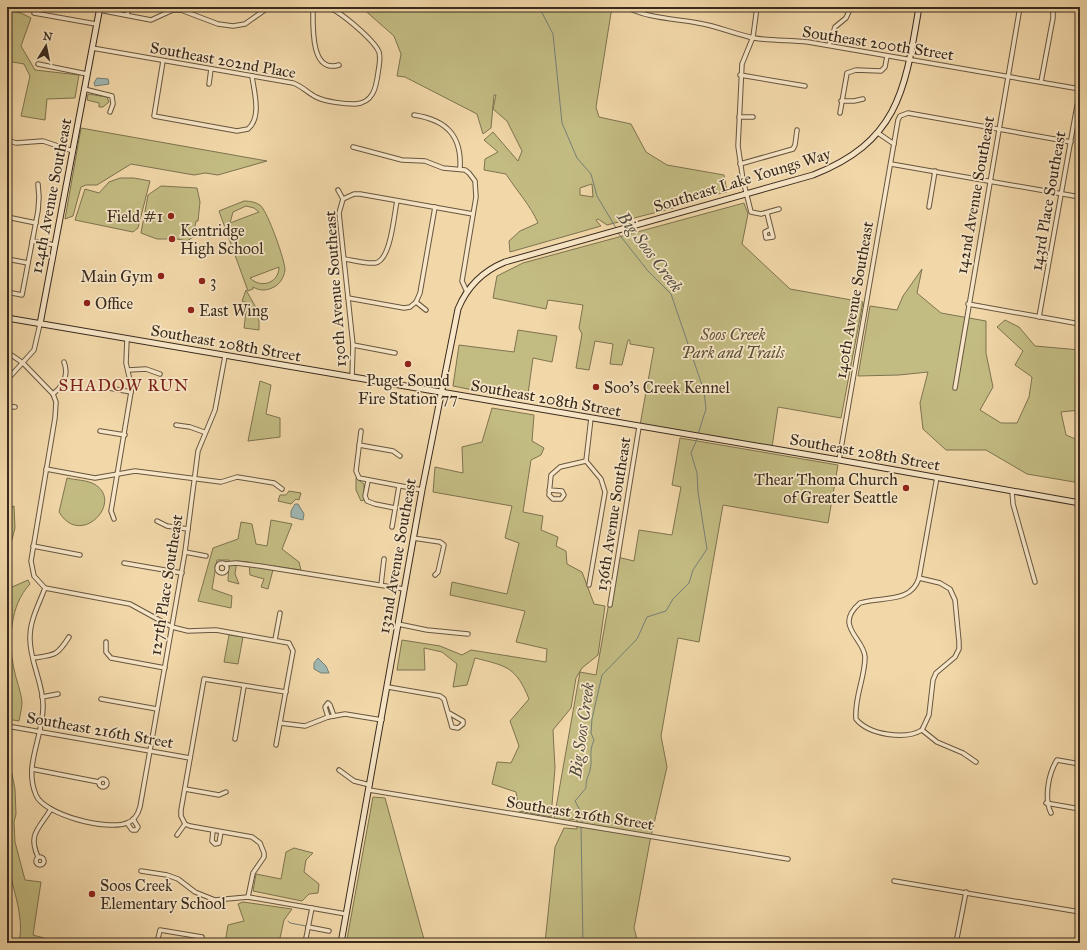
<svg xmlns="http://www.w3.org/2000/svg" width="1087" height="950" font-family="'IM FELL Great Primer',serif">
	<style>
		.green { fill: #c3bc82; stroke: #7e7350; fill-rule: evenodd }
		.water { fill: #9fb8b3; stroke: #767f77 }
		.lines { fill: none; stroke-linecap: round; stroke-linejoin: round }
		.stream { stroke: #767f77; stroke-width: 1 }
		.street-casing { stroke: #675640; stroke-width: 5.5 }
		.secondary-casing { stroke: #392a1d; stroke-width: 7 }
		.street { stroke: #f7e6c7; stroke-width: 3.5 }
		.secondary { stroke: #f7e6c7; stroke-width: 5 }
		.poi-dot { fill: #8f2418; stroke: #f7e6c7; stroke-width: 1.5 }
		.labels { text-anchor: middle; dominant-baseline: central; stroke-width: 3.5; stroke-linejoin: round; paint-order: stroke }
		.street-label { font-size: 16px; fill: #392a1d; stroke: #f7e6c7 }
		.poi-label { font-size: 16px; fill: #392a1d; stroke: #f7e6c7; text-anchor: start }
		.park-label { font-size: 16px; font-style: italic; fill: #5c4e36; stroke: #f7e6c7 }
		.water-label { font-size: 17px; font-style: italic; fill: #524e42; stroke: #f7e6c7 }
		.neighbourhood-label { font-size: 17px; letter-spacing: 1px; fill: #7a1f14; stroke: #f7e6c7 }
	</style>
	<rect width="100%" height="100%" fill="#f2d8a9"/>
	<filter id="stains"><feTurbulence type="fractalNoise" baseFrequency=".005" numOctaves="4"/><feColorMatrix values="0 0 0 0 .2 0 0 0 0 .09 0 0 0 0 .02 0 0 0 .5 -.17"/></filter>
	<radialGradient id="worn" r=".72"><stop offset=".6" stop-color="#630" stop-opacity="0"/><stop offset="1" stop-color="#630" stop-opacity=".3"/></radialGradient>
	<!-- green -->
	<g class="green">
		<polygon points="7,7 11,7 10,11 21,13 31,18 21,46 35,70 79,75 75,98 47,99 45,120 21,116 30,76 24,64 7,61"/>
		<path d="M361 7H617L611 13 596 107 599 117 631 124 646 152 667 165 724 175 727 192 674 203 673 208 607 225 598 219 596 220 601 226 510 252 509 241 520 231 538 223C531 206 516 190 506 174L484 170 485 159 498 152 484 140 493 132 518 161 522 151 507 121 493 109 496 95H494L491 128 483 134 477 114 405 77 397 76 401 54 394 36ZM592 184 593 197 580 195V188Z"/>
		<polygon points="88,94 107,97 109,102 103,107 99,107 99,103 87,100"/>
		<polygon points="81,128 267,161 218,175 205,173 194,175 131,164 97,185 86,185 81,187 73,216 65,219"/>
		<polygon points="120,178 134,178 150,181 138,228 133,232 75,220 85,189 99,193 109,182"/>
		<polygon points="161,186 197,188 200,202 198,221 196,221 193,237 187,241 172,238 171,239 157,239 141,233 148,195"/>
		<path d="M244 201C250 201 256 202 261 206 268 213 285 260 285 270 284 277 280 284 274 287 266 291 260 291 253 287V289L248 291 219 211ZM246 206 254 208 259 212 230 223 233 212ZM279 267C279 283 261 289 250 278Z"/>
		<polygon points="744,203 748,214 742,244 790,289 863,302 841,418 778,407 772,447 640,425 654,348 630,344 630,340 628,340 622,365 610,364 613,344 595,341 589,370 576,368 582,334 579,328 583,305 548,300 546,309 493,298 497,276 523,263"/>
		<polygon points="922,269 917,293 941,313 986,321 986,353 993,387 980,410 1001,423 1017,423 1029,397 1032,377 1015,365 1023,351 997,327 1005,320 1019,327 1035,346 1080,350 1080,410 1061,412 1066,435 1080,441 1080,483 1027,474 986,450 946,450 923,429 920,403 928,372 899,375 858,376 870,306 897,310 903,296"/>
		<polygon points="246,290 259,313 259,330 244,328 247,303 242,301"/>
		<polygon points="518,330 557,336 552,362 533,358 527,401 453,386 459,345 514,352"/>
		<polygon points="260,381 271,385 266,414 280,418 280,437 248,441"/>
		<path d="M492 408 534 415 532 441 544 448 541 455 531 460 523 512 543 516 541 530 558 537 556 546 566 551 567 564 582 572 594 604 605 606 598 655 582 668 576 678 571 708 553 730 555 768 551 817 519 811 516 792 492 784 497 762 511 763 519 746 510 721 529 699C516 667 507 666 475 658L467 685 453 687 457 664 442 652 424 648 425 670H397L402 640 440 646 462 655 471 650 546 662 547 649 516 642 525 611 450 595 452 582 507 594 519 543 505 538 512 506 433 492 435 467 463 473 462 447 482 442Z"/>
		<polygon points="680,438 838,465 828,523 723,505 699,642 678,638 661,736 667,767 650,841 634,928 638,943 545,943 555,847 564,828 577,829 577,820 570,819 569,822 554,819 580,672 596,675 617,557 634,561 639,530 672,535 681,487 672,485"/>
		<path d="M67 478C75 480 87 480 94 484 125 501 81 549 59 512Z"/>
		<polygon points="356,478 364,484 364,500 361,501 356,490"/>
		<polygon points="289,491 301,493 299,500 296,499 291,504 278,501 280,495 286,495"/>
		<polygon points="14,506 15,528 7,559 7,509"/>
		<polygon points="271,520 292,524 282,549 299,562 301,570 274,566 268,589 261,587 264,579 250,575 249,562 237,561 235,574 239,584 228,581 229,560 217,560 212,589 232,596 231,608 198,601 213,548 238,539 241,522 252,524 256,544 267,546"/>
		<path d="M7 566 12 587 28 580 30 584C10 605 8 641 14 669 16 680 21 691 22 702 22 708 20 715 19 721L7 719Z"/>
		<polygon points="229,635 243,637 238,664 224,662"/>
		<path d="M7 731 9 759 15 789 16 814 14 822 15 842 25 880 41 882 33 935 51 940 47 943H19C24 918 15 897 10 872 8 860 14 861 7 846Z"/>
		<polygon points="373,797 385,798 425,943 367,943 347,939"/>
		<polygon points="294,848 313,853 306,860 304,872 319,884 318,893 309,894 302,901 253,891 256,874 281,879 286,852"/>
		<polygon points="243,902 292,909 284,920 280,938 273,939 272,943 225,943 228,925 244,921 238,904"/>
	</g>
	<!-- water -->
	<g class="water">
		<polygon points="97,78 108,79 109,84 95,86 94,83"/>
		<polygon points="295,504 298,504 304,514 303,520 291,517 291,511"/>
		<polygon points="318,658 326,666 329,673 321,673 314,669 314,663"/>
	</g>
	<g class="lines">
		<!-- stream -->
		<g class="stream">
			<polyline points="539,7 553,34 562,123 577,158 591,174 597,196 616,228"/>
			<polyline points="618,233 648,271 671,294 704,391 706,409 698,434"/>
			<path d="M582 823V814L575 801 586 788C586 777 588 779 590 770 593 759 588 754 594 740L591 733 592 719 602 675 637 639 647 617 666 611 673 599 689 583 693 570 707 549 698 492 697 473 691 453 698 437"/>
			<polyline points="581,826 583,943"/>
			<polyline points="288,921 290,923 306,926"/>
		</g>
		<!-- street casing -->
		<g class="street-casing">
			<g id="street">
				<path d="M313 7C313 25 310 74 339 65"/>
				<path d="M627 7C645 18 677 19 698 23 717 26 735 34 754 38 773 41 789 40 808 42L1080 89"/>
				<polyline points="757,7 753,37 742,64 738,146 743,180 751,212 761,214 779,209"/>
				<polyline points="99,10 151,20 173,10 181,10 218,24 233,26 245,24 269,7"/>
				<polyline points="34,13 96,24"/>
				<polyline points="127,15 129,7"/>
				<polyline points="829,45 835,27 846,18 851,7"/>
				<path d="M92 48 293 83C302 86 308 93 316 97 326 102 345 104 355 104 373 103 376 88 378 73 379 66 381 59 379 52 374 40 339 10 327 7"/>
				<path d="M163 61 154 116 237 131 248 129C262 117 254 92 252 76"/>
				<polyline points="38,64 87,74"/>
				<polyline points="740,75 805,86"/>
				<polyline points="1041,82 1053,18 1053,12 1050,7"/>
				<polyline points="209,84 211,69"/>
				<polyline points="84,89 112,96 113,104 110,112"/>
				<polyline points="841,101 854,101 863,99"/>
				<polyline points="840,113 847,73 856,70 881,71 885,67 887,56"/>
				<path d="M414 115C447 120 462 136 460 169"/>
				<polyline points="739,117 753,117"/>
				<polyline points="878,133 894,144"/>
				<polyline points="7,140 16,143 43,141 73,151"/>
				<polyline points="353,147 402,160 425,161 443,168 465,170 469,173 475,181 476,197 462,281 467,292"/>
				<polyline points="740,164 793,149 795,145 797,130"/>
				<polyline points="891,164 1080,197"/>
				<polyline points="338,190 343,199"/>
				<polyline points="343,199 339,213 353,345 352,378"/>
				<polyline points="343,199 354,194 360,194 473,214"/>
				<polyline points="929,207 935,171"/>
				<polyline points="767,213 773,237 766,238 765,232 771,229"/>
				<polyline points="7,217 36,223"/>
				<polyline points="32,241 55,245"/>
				<polyline points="7,259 28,263"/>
				<path d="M344 259C353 260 365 264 375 263 391 261 394 214 397 201"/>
				<polyline points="7,292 22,295 38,211 39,197 38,184"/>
				<polyline points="348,298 404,308 410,307 416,302 426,310"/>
				<polyline points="416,302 420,293 435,207"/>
				<polyline points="968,304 1080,324"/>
				<polyline points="1039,317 1080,89"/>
				<polyline points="353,345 395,353"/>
				<polyline points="7,352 23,363 53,394"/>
				<path d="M64 362C69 375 63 386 53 394L56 402 55 418 31 561 34 576 45 588C39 604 30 620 30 637 29 660 43 682 43 705 44 736 23 765 36 795 44 815 108 831 127 823 134 821 138 814 140 807L185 552 198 451 215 410 225 356"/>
				<polyline points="128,370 146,369 160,374"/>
				<polyline points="7,380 34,350 40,324"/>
				<polyline points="109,388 131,392"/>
				<polyline points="955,388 1020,7"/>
				<polyline points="7,406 15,407"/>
				<polyline points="176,425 190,427 204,432"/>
				<polyline points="100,431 125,435"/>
				<polyline points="361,431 356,471 359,478 422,490"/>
				<polyline points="7,445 9,446"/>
				<polyline points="359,445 393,451 400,456"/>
				<polyline points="839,460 898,120 900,116 908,113 1071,142"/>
				<polyline points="586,461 601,479 605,492 589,585"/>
				<polyline points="586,461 591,418"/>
				<polyline points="46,469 95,478 135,471 221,482 237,477 274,483 282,489"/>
				<polyline points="368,481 365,496 367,501 375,504 395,508"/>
				<polyline points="549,490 562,491 564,495 561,499 553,499 549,495 551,475 560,467 586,461"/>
				<polyline points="1012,491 1013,504 1035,582"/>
				<polyline points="114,519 111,511 131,392 131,385 126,363 127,339"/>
				<polyline points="157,521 167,526 188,529"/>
				<polyline points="392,527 399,486"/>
				<polyline points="413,538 440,542 444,545 438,572 435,575"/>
				<polyline points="33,546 80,555"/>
				<polyline points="185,552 206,556"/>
				<circle cx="222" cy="568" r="5"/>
				<polyline points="124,563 182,573"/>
				<polyline points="225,564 236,563 260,566 404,589"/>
				<path d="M919 578 940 583 950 589 955 600 959 642V649L955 657 936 673 933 680 929 715 922 730C905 740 869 735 856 719 854 698 865 678 865 657 864 638 833 626 860 603 881 596 911 604 919 578L937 477"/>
				<polyline points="381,585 384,559"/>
				<polyline points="45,588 130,604 172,627 188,631 216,630 289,643 293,651 276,745"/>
				<polyline points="610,605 639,427"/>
				<polyline points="398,624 427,630 468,634"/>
				<polyline points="275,640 280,613"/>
				<polyline points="106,642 106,652 111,658 165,668"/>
				<path d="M33 658C55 655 57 656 69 637"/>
				<polyline points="388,687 440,696 444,699 452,727 458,728 463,724 463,721 449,713"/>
				<polyline points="42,697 58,694"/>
				<polyline points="101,699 157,709"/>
				<polyline points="328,717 325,707 328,703 330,705 334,716"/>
				<polyline points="280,723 305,726 328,717 345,714 382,720"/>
				<polyline points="7,726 190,758"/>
				<polyline points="922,730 937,742 963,753 976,762"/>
				<polyline points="235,739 244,686"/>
				<polyline points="32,769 99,782"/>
				<polyline points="339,770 354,781 370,785"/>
				<circle cx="103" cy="783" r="4"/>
				<polyline points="185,789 219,795 226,792"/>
				<polyline points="369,790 788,859"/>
				<polyline points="1046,803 1080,809"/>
				<path d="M1051 813C1044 799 1048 774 1057 760L1080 764"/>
				<polyline points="127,823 132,830 136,830 138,827 133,819"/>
				<polyline points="185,824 181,816 181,810 204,679 286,692"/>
				<polyline points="185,824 190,826 252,837 260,843 264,853 264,857 253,873 248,897"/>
				<polyline points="213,831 212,841 215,844 219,843 221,832"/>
				<polyline points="177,835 185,824"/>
				<circle cx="40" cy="861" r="4"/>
				<path d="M38 857C28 834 38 830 51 809"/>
				<polyline points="141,871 167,875 178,879 195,892 215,900 248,897 346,914"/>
				<polyline points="894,881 1080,912"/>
				<polyline points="308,927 329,931"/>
				<polyline points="157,943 160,930 202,937 201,943"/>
				<polyline points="305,943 312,908"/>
				<polyline points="956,943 966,892"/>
			</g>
		</g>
		<!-- secondary casing -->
		<g class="secondary-casing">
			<g id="secondary">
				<polyline points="7,318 839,460 1080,503"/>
				<polyline points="40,324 100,7"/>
				<path d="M341 943 422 490 458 309C467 287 483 271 505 262L813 175C899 141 905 90 919 7"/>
			</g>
		</g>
		<!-- street -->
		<use href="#street" class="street"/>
		<!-- secondary -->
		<use href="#secondary" class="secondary"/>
	</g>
	<!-- markers -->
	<g class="poi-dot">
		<circle cx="171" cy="216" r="4"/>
		<circle cx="172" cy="239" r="4"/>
		<circle cx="161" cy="276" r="4"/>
		<circle cx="202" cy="281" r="4"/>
		<circle cx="87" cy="303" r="4"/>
		<circle cx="191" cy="310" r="4"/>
		<circle cx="408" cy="364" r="4"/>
		<circle cx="596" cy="387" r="4"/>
		<circle cx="906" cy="488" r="4"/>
		<circle cx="92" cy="894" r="4"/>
	</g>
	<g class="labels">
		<!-- street labels -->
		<g class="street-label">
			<text transform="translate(878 43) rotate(9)">Southeast 200th Street</text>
			<text transform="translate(223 60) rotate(10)">Southeast 202nd Place</text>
			<text transform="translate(742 180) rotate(-17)">Southeast Lake Youngs Way</text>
			<text transform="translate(975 195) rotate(-80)">142nd Avenue Southeast</text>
			<text transform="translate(51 196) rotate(-79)">124th Avenue Southeast</text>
			<text transform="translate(1048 201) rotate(-80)">143rd Place Southeast</text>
			<text transform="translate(335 289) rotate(-94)">130th Avenue Southeast</text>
			<text transform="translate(854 300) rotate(-80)">140th Avenue Southeast</text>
			<text transform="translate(226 343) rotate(10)">Southeast 208th Street</text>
			<text transform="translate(546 398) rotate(10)">Southeast 208th Street</text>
			<text transform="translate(865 452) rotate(10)">Southeast 208th Street</text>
			<text transform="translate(613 514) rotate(-81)">136th Avenue Southeast</text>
			<text transform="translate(397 556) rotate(-80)">132nd Avenue Southeast</text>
			<text transform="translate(166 585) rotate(-81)">127th Place Southeast</text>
			<text transform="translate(100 730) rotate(10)">Southeast 216th Street</text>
			<text transform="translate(580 813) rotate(9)">Southeast 216th Street</text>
		</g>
		<!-- poi labels -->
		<g class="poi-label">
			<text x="163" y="216" text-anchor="end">Field #1</text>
			<text x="180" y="230">Kentridge<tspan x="180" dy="18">High School</tspan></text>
			<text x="153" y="276" text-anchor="end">Main Gym</text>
			<text x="210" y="281">3</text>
			<text x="95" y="303">Office</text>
			<text x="199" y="310">East Wing</text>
			<text x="408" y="380" text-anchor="middle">Puget Sound<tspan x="408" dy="18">Fire Station 77</tspan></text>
			<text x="604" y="387">Soo's Creek Kennel</text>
			<text x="898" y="479" text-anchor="end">Thear Thoma Church<tspan x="898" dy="18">of Greater Seattle</tspan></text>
			<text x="100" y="885">Soos Creek<tspan x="100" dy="18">Elementary School</tspan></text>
		</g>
		<!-- park labels -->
		<g class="park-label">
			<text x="733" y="334">Soos Creek<tspan x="733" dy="18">Park and Trails</tspan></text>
		</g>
		<!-- water labels -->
		<g class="water-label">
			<text transform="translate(650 252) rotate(53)">Big Soos Creek</text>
			<text transform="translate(582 730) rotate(-82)">Big Soos Creek</text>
		</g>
		<!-- neighbourhood labels -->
		<g class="neighbourhood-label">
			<text x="124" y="385">SHADOW RUN</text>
		</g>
	</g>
	<!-- margin -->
	<rect width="1087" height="950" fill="none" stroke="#f2d8a9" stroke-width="24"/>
	<rect x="8" y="8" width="1071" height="934" fill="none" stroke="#392a1d" stroke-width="2"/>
	<rect x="12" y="12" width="1063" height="926" fill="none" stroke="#392a1d"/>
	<!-- north arrow -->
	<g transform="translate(46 46) rotate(10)" stroke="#f7e6c7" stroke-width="3" paint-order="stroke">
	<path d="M0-3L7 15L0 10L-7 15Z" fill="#392a1d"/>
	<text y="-6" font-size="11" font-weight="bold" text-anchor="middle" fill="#392a1d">N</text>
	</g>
	<rect width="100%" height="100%" filter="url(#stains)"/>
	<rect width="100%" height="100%" fill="url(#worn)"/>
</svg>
